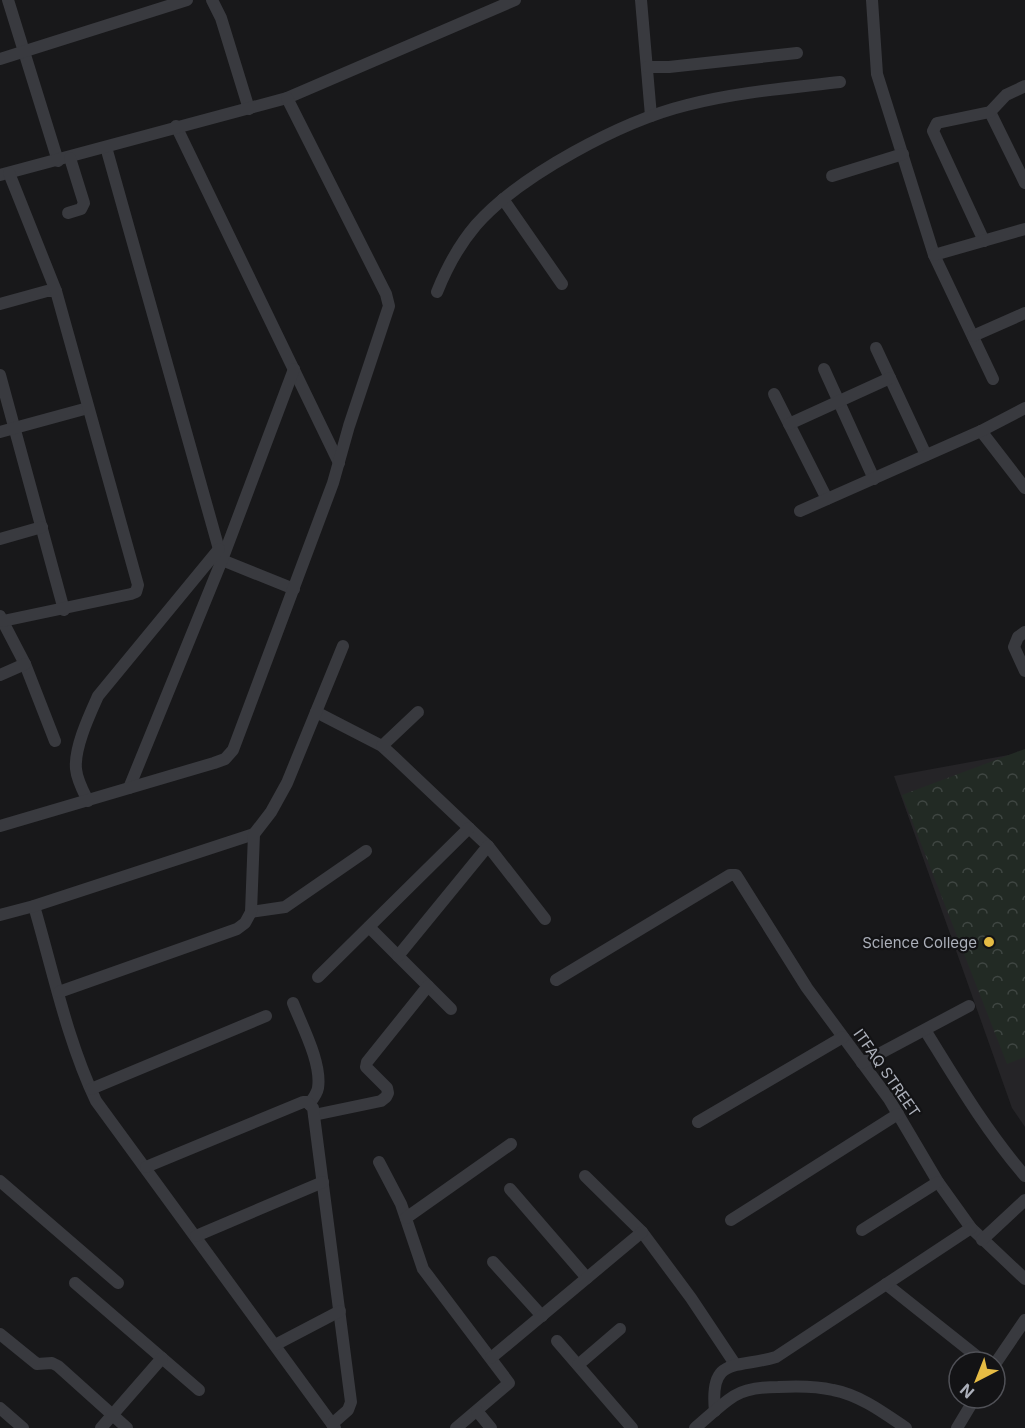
<svg xmlns="http://www.w3.org/2000/svg" width="1025" height="1428" font-family="Inter,sans-serif">
	<style>
		.built { fill: #252427 }
		.forest { fill: url(#forest-crowns) }
		.lines { fill: none; stroke-linecap: round; stroke-linejoin: round }
		.street { stroke: #393a3f; stroke-width: 12 }
		.poi-dot { fill: #e6bc44; stroke: #131315; stroke-width: 2 }
		.labels { text-anchor: middle; dominant-baseline: central; stroke-width: 4.5; stroke-linejoin: round; paint-order: stroke }
		.poi-label { font-size: 15px; fill: #abafb9; stroke: #131315; text-anchor: end }
		.street-label { font-size: 15px; fill: #abafb9; stroke: #131315 }
	</style>
	<defs>
		<pattern id="forest-crowns" width="20" height="18" patternUnits="userSpaceOnUse" patternTransform="scale(1.5)"><rect width="20" height="18" fill="#222a24"/><path d="M2 6a3 3 0 1 1 6 0M12 15a3 3 0 1 1 6 0" fill="none" stroke="#3f4642"/></pattern>
	</defs>
	<rect width="100%" height="100%" fill="#18181a"/>
	<!-- built -->
	<polygon class="built" points="1025,752 1025,1127 1012,1108 894,776"/>
	<!-- forest -->
	<polygon class="forest" points="1025,749 1025,1057 1007,1064 902,795"/>
	<g class="lines">
		<!-- street -->
		<g class="street">
			<polyline points="8,0 58,161"/>
			<polyline points="212,0 221,18 249,109"/>
			<polyline points="641,0 651,116"/>
			<polyline points="872,0 877,74 934,255 993,379"/>
			<polyline points="0,59 187,0"/>
			<polyline points="647,67 669,67 797,53"/>
			<polyline points="990,112 1025,183"/>
			<polyline points="176,126 339,463"/>
			<polyline points="106,147 222,560 294,589"/>
			<polyline points="0,175 287,98 515,0"/>
			<polyline points="832,176 903,154"/>
			<polyline points="503,199 562,284"/>
			<polyline points="68,213 81,209 84,203 70,158"/>
			<polyline points="984,241 933,131 937,123 990,112 1006,95 1025,86"/>
			<polyline points="934,255 1025,229"/>
			<path d="M437 292C447 267 459 245 476 225 520 175 622 121 687 105 737 92 789 88 840 82"/>
			<polyline points="0,304 47,291 56,291"/>
			<polyline points="973,336 1025,313"/>
			<polyline points="876,348 926,455"/>
			<polyline points="824,369 874,479"/>
			<polyline points="0,375 64,610"/>
			<polyline points="774,394 827,499"/>
			<polyline points="789,424 890,378"/>
			<polyline points="981,431 1025,488"/>
			<polyline points="0,432 88,408"/>
			<polyline points="800,511 981,431 1025,408"/>
			<polyline points="0,539 42,527"/>
			<polyline points="0,616 25,664 55,741"/>
			<polyline points="3,621 131,594 136,592 138,585 56,291 9,173"/>
			<polyline points="1025,632 1018,637 1014,647 1025,671"/>
			<polyline points="0,675 25,664"/>
			<polyline points="316,712 382,746 394,757 488,846 545,919"/>
			<polyline points="382,746 418,712"/>
			<polyline points="129,788 222,560 294,369"/>
			<path d="M88 801C83 791 77 780 76 769 74 748 89 716 98 696L219 549"/>
			<polyline points="0,826 214,763 225,759 233,750 333,483 349,426 389,306 386,294 287,98"/>
			<path d="M34 906C53 971 67 1040 96 1101L335 1428"/>
			<polyline points="251,912 285,907 366,851"/>
			<polyline points="0,915 34,906 254,834"/>
			<polyline points="369,927 451,1009"/>
			<polyline points="398,956 488,846"/>
			<polyline points="318,977 469,828"/>
			<polyline points="556,980 730,875 736,875 807,988 889,1099 938,1182 971,1228 1025,1279"/>
			<polyline points="59,992 237,929 245,923 251,912 254,834 271,812 287,783 343,646"/>
			<path d="M293 1003C302 1026 322 1063 318 1088 317 1094 313 1099 309 1104"/>
			<path d="M925 1030C956 1080 986 1131 1025 1176"/>
			<polyline points="862,1063 969,1006"/>
			<polyline points="91,1089 266,1016"/>
			<polyline points="314,1115 381,1101 386,1097 388,1093 387,1088 366,1067 367,1062 428,986"/>
			<polyline points="698,1122 843,1037"/>
			<polyline points="379,1162 401,1204 423,1269 509,1383 456,1428"/>
			<polyline points="146,1167 303,1102 307,1102 313,1108 351,1402 348,1410 332,1424"/>
			<polyline points="585,1176 642,1232 691,1298 735,1364"/>
			<polyline points="0,1181 118,1283"/>
			<polyline points="510,1189 587,1278"/>
			<polyline points="406,1218 511,1144"/>
			<polyline points="731,1220 898,1114"/>
			<polyline points="862,1230 938,1182"/>
			<polyline points="196,1236 323,1182"/>
			<polyline points="982,1240 1025,1200"/>
			<polyline points="493,1262 542,1316"/>
			<polyline points="75,1283 199,1390"/>
			<polyline points="886,1284 984,1362"/>
			<polyline points="0,1334 37,1364 52,1363 58,1366 127,1428"/>
			<polyline points="557,1341 632,1428"/>
			<polyline points="275,1345 340,1311"/>
			<polyline points="491,1358 642,1232"/>
			<polyline points="995,1364 1025,1320"/>
			<polyline points="578,1365 620,1329"/>
			<polyline points="0,1408 23,1428"/>
			<polyline points="477,1411 491,1428"/>
			<path d="M715 1411C709 1355 737 1369 776 1357L971 1228"/>
			<polyline points="101,1428 162,1358"/>
			<path d="M695 1428C707 1418 720 1405 734 1396 747 1388 763 1387 778 1387 796 1386 816 1386 833 1390 860 1395 884 1413 906 1428"/>
			<polyline points="957,1428 975,1398"/>
		</g>
	</g>
	<!-- markers -->
	<circle class="poi-dot" cx="989" cy="942" r="6"/>
	<g class="labels">
		<!-- poi labels -->
		<g class="poi-label">
			<text x="977" y="942">Science College</text>
		</g>
		<!-- street labels -->
		<g class="street-label">
			<text transform="translate(887 1073) rotate(55)">ITFAQ STREET</text>
		</g>
	</g>
	<!-- north arrow -->
	<g transform="translate(977 1380) rotate(222)"><circle r="28" fill="#131315" stroke="#505157" stroke-width="1.5"/>
	<path d="M0-4.5L10 22L0 15L-10 22Z" fill="#e6bc44"/>
	<text y="-9" font-size="16" font-weight="bold" text-anchor="middle" fill="#abafb9">N</text>
	</g>
</svg>
